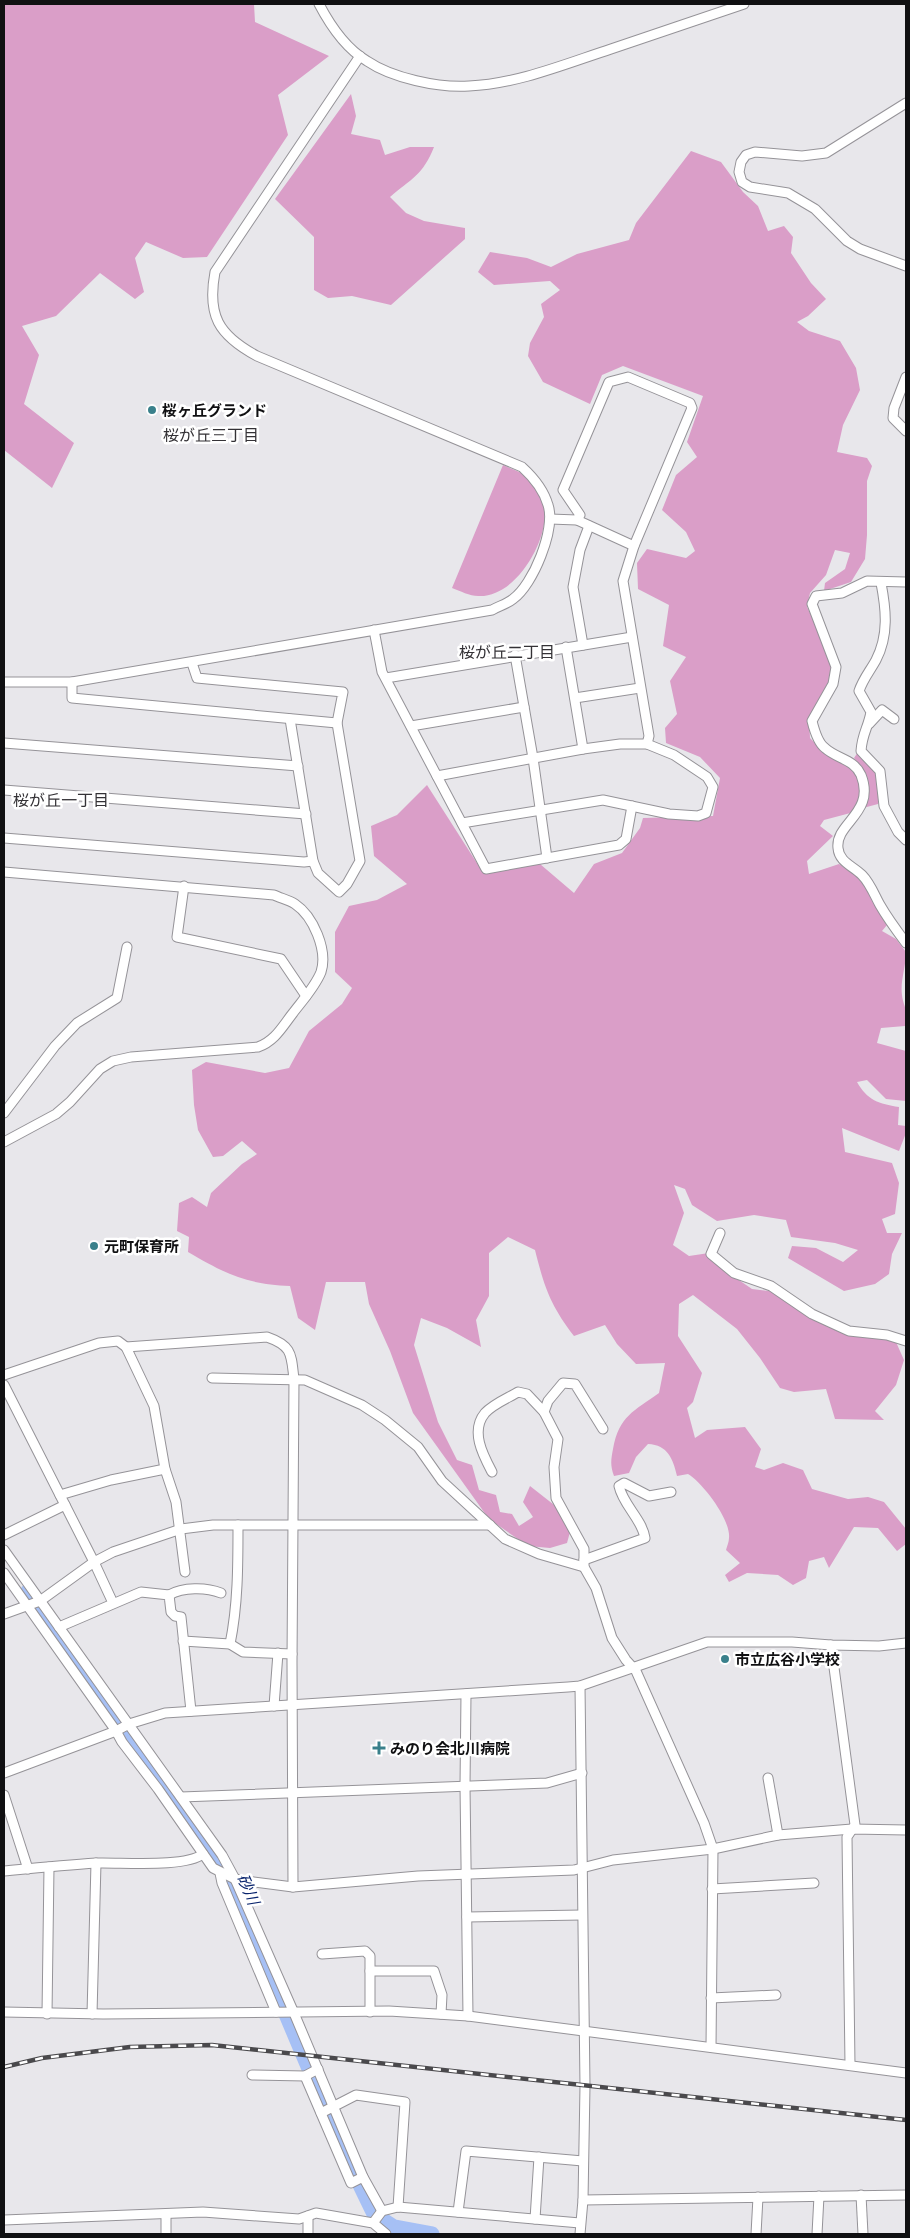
<svg xmlns="http://www.w3.org/2000/svg" width="910" height="2238" font-family="Barlow,'Noto Sans JP',sans-serif">
	<style>
		.green { fill: #da9ec8 }
		.lines { fill: none; stroke-linecap: round; stroke-linejoin: round }
		.river { stroke: #a6c0f5; stroke-width: 15 }
		.minor-casing { stroke: #959398; stroke-width: 11 }
		.minor { stroke: #fff; stroke-width: 9 }
		.rail-casing { stroke: #4a494c; stroke-width: 4.5 }
		.rail { stroke: #fff; stroke-width: 2.5; stroke-dasharray: 8; stroke-linecap: butt }
		.poi-dot { fill: #3a808b; stroke: #fff; stroke-width: 2 }
		.labels { text-anchor: middle; dominant-baseline: central; stroke-width: 5; stroke-linejoin: round; paint-order: stroke }
		.poi-label { font-size: 15px; font-weight: bold; fill: #101012; stroke: #fff; text-anchor: start }
		.neighbourhood-label { font-size: 16px; fill: #343236; stroke: #fff }
		.water-label { font-size: 16px; font-style: italic; fill: #09246d; stroke: #fff }
	</style>
	<rect width="100%" height="100%" fill="#e8e7eb"/>
	<!-- green -->
	<g class="green">
		<polygon points="4,4 254,4 255,22 329,56 278,95 288,135 207,257 183,258 146,242 135,258 144,292 135,299 100,273 56,316 22,326 39,355 24,404 74,443 52,488 4,450"/>
		<path d="M351 94 356 116 351 134 380 140 385 155 410 147H434C423 175 411 179 390 197L406 213 424 221 465 228V239L391 305 352 296 328 298 314 290V237L275 199Z"/>
		<path d="M691 151 721 162 743 192 758 206 768 231 784 226 793 237 791 253 811 283 826 299 808 316 797 322 809 331 840 341 856 368 860 390 843 425 837 452 867 458 872 466 867 481V535L865 559 851 582 824 591 825 583 845 569 850 553 835 550 826 575 810 593 807 607 833 659 829 686 809 719 810 738 823 751 858 773 862 791 858 811 824 820 820 826 833 836 807 861 809 874 839 864 859 878 869 891 887 925 882 931 896 939 906 952C906 967 900 981 902 995 903 1006 910 1013 905 1026L881 1028 877 1043 906 1051V1101L886 1099 867 1080 857 1082C867 1100 879 1104 899 1107L898 1125 906 1126V1133L899 1151 842 1128 845 1152 892 1163 899 1183 895 1214 882 1219 887 1233H902L892 1254 889 1274 875 1284 844 1291 788 1258 792 1246 816 1248 843 1262 858 1250 835 1243 791 1237 786 1220 754 1215 717 1221 692 1205 685 1189 674 1185 684 1213 673 1245 689 1256 709 1253 730 1274 752 1289 777 1292 810 1316 896 1342 904 1360 896 1385 875 1411 884 1420 835 1419 826 1389 794 1392 780 1388 760 1358 737 1329 693 1295 679 1304 678 1336 702 1373 693 1402 687 1408 695 1438 707 1430 745 1427 761 1449 755 1467 764 1470 783 1463 803 1470 812 1489 848 1499 868 1497 884 1502 906 1529V1544L897 1551 878 1528 854 1527 829 1568 824 1557 809 1561 806 1578 793 1585 778 1575 747 1573 729 1582 725 1575 740 1563 726 1550C727 1546 729 1542 729 1538 731 1520 703 1483 688 1474L677 1476C673 1459 668 1445 648 1444L636 1457 629 1473 614 1476C610 1465 611 1460 613 1449 619 1416 634 1411 659 1393L665 1363 636 1364 617 1344 605 1325 574 1336C550 1305 544 1286 535 1250L508 1237 489 1253V1296L476 1320 481 1347 447 1328 421 1318 414 1345 438 1422 457 1460 472 1465 479 1490 496 1495 500 1512 512 1514 519 1526 533 1517 523 1502 530 1486 558 1508 570 1532 567 1543 550 1548 528 1546 489 1519 413 1413 390 1351 369 1304 365 1282H326L315 1330 298 1318 290 1286C245 1284 226 1274 188 1252L189 1237 177 1231 179 1203 192 1197 207 1207 211 1193 242 1164 257 1154 242 1141 223 1156 213 1157 198 1130 194 1105 192 1070 206 1062 265 1073 289 1068 309 1031 342 1004 352 988 335 972V932L349 906 377 900 407 884 374 856 371 826 397 815 427 785 482 871 540 864 574 893 594 864 622 853 640 828 643 818 713 816 720 778 700 757 666 743 665 728 677 714 670 681 686 657 663 646 669 605 638 589 637 563 647 549 686 558 695 551 686 532 662 510 676 475 697 457 687 442 703 396 623 366 602 375 590 404 543 382 528 356 530 343 544 317 541 304 560 290 550 281 494 285 478 272 490 252 527 258 551 267 577 254 629 240 636 223Z"/>
		<path d="M503 465C511 469 524 473 530 479 537 488 545 503 545 514 545 546 514 598 478 596 470 596 460 591 452 588Z"/>
		<path d="M858 752C877 772 882 776 878 804L863 808 860 766 854 758Z"/>
	</g>
	<g class="lines">
		<!-- river -->
		<polyline class="river" points="28,1591 216,1855 232,1886 344,2152 374,2214 394,2227 432,2234"/>
		<!-- minor casing -->
		<g class="minor-casing">
			<g id="minor">
				<path d="M319 4C330 25 345 48 367 61 392 78 438 88 469 86 517 84 565 64 611 49 655 34 700 19 744 4"/>
				<polyline points="906,103 826,153 802,156 755,152 746,155 741,162 739,172 742,182 750,187 788,193 815,209 847,241 860,249 906,266"/>
				<polyline points="906,377 894,408 893,418 906,431"/>
				<polyline points="550,519 577,520 634,546"/>
				<polyline points="577,520 580,515 563,490 609,382 628,377 690,403 692,408 634,546 623,581 649,736 647,744"/>
				<path d="M906 582 867 581 842 593 816 596 812 604 836 667 833 684 812 721C814 729 818 743 825 748 837 759 854 759 861 775 876 813 835 823 838 848 839 862 853 866 862 875 870 883 875 896 880 905 888 919 897 931 906 943"/>
				<path d="M881 583C886 609 889 635 876 660 870 671 863 679 859 691L871 712C868 728 862 734 861 751L880 771 884 806 898 832 906 840"/>
				<polyline points="374,630 382,672 486,869 619,845 626,839 632,806"/>
				<polyline points="583,645 573,587 580,550 589,526"/>
				<polyline points="566,647 583,749"/>
				<polyline points="515,655 533,758 547,858"/>
				<polyline points="192,663 197,678 343,692 337,723 360,861 347,884 339,892 318,873 313,861 290,719"/>
				<polyline points="386,678 632,637"/>
				<path d="M4 682H72L492 610C499 606 507 604 513 599 533 585 556 529 548 505 544 491 533 477 522 467L257 356C218 335 207 315 215 272L360 56"/>
				<polyline points="72,682 72,698 337,723"/>
				<polyline points="575,698 640,688"/>
				<polyline points="869,724 882,710 894,719"/>
				<polyline points="411,726 524,707"/>
				<polyline points="4,743 298,766"/>
				<polyline points="437,776 583,749 620,744 647,744 674,755 707,777 713,787 706,813 698,816 669,814 603,800 462,823"/>
				<polyline points="4,790 306,814"/>
				<polyline points="4,838 304,862 313,861"/>
				<path d="M4 872 274 895C280 898 289 900 295 904 313 916 328 950 321 972 315 987 302 1001 293 1013 282 1027 275 1041 258 1047L131 1057 113 1061 100 1069 70 1102 56 1114 4 1142"/>
				<polyline points="184,886 177,937 281,959 306,996"/>
				<polyline points="4,1113 55,1046 77,1023 117,998 127,947"/>
				<polyline points="720,1233 711,1254 734,1273 771,1286 812,1314 849,1331 887,1335 906,1341"/>
				<path d="M126 1347 267 1337C293 1346 291 1355 294 1379L292 1662 293 1887"/>
				<polyline points="4,1375 99,1343 118,1341 126,1347 154,1406 165,1469 176,1502 185,1572"/>
				<polyline points="212,1378 305,1380 362,1405 385,1420 418,1447 442,1481 505,1539 539,1554 584,1567"/>
				<polyline points="4,1385 94,1562 113,1603"/>
				<polyline points="544,1412 548,1401 563,1383 575,1384 603,1429"/>
				<path d="M492 1472C483 1455 470 1431 485 1413 493 1404 508 1398 518 1392L527 1394 544 1412 558 1439 554 1467 556 1498 584 1549V1567L596 1588 612 1638 626 1660 636 1671 704 1823 713 1849 711 2047"/>
				<polyline points="60,1495 111,1480 165,1469"/>
				<polyline points="4,1535 65,1505"/>
				<polyline points="4,1550 222,1855 235,1879 294,2013 363,2177 382,2211"/>
				<path d="M584 1560 645 1538C642 1519 623 1505 619 1486L624 1483 649 1496 671 1492"/>
				<polyline points="4,1573 116,1731 122,1742 158,1789 213,1868 235,1879 246,1881 293,1887 418,1876 574,1870 613,1860 713,1849 778,1835 852,1829 906,1830"/>
				<path d="M169 1595C183 1587 206 1587 221 1593"/>
				<polyline points="4,1614 40,1601 94,1562 113,1552 181,1529 213,1525 490,1525"/>
				<polyline points="59,1627 141,1592 169,1595 171,1612 175,1616 181,1617 191,1711"/>
				<polyline points="183,1641 230,1644 243,1652 292,1654"/>
				<path d="M230 1644C238 1605 238 1565 238 1525"/>
				<polyline points="831,1645 855,1825 847,1837 850,2065"/>
				<polyline points="466,1694 465,1786 468,2016"/>
				<polyline points="274,1706 278,1653"/>
				<polyline points="4,1773 116,1731 129,1724 165,1713 568,1687 580,1686 707,1642 792,1642 831,1645 879,1646 906,1643"/>
				<polyline points="768,1778 778,1835"/>
				<polyline points="4,1795 28,1869"/>
				<polyline points="181,1797 547,1783 582,1773"/>
				<path d="M4 1871C35 1868 65 1865 96 1863 121 1862 185 1868 203 1854"/>
				<polyline points="220,1873 222,1883 276,2012"/>
				<polyline points="712,1889 814,1883"/>
				<polyline points="467,1917 582,1915"/>
				<polyline points="322,1954 365,1951 370,1956 370,2012"/>
				<polyline points="370,1971 434,1971 442,1995 441,2014"/>
				<polyline points="711,1998 776,1995"/>
				<polyline points="4,2012 103,2014 389,2011 468,2016 906,2073"/>
				<polyline points="47,2014 49,1867"/>
				<polyline points="92,2014 96,1863"/>
				<polyline points="252,2075 305,2076 318,2069"/>
				<polyline points="305,2076 351,2183 363,2177"/>
				<polyline points="321,2113 356,2095 405,2102 398,2207"/>
				<polyline points="861,2195 863,2234"/>
				<polyline points="583,2200 906,2195"/>
				<polyline points="458,2212 466,2151 583,2161"/>
				<polyline points="166,2214 166,2234"/>
				<polyline points="308,2216 308,2234"/>
				<polyline points="535,2219 539,2157"/>
				<polyline points="4,2220 203,2212 299,2219 316,2213 373,2223 386,2234"/>
				<polyline points="373,2223 382,2211 398,2207 580,2223"/>
				<polyline points="580,2234 583,2200 585,2086 580,1686"/>
				<polyline points="756,2234 758,2197"/>
				<polyline points="817,2234 819,2196"/>
			</g>
		</g>
		<!-- minor -->
		<use href="#minor" class="minor"/>
		<!-- rail casing -->
		<g class="rail-casing">
			<polyline id="rail" points="4,2067 42,2058 130,2047 212,2045 906,2120"/>
		</g>
		<!-- rail -->
		<use href="#rail" class="rail"/>
	</g>
	<!-- markers -->
	<g class="poi-dot">
		<circle cx="152" cy="410" r="5"/>
		<circle cx="94" cy="1246" r="5"/>
		<circle cx="725" cy="1659" r="5"/>
		<path d="M376.5 1740.5h5v5h5v5h-5v5h-5v-5h-5v-5h5z"/>
	</g>
	<g class="labels">
		<!-- poi labels -->
		<g class="poi-label">
			<text x="162" y="410">桜ヶ丘グランド</text>
			<text x="104" y="1246">元町保育所</text>
			<text x="735" y="1659">市立広谷小学校</text>
			<text x="390" y="1748">みのり会北川病院</text>
		</g>
		<!-- neighbourhood labels -->
		<g class="neighbourhood-label">
			<text x="211" y="434">桜が丘三丁目</text>
			<text x="507" y="651">桜が丘二丁目</text>
			<text x="61" y="799">桜が丘一丁目</text>
		</g>
		<!-- water labels -->
		<g class="water-label">
			<text transform="translate(249 1889) rotate(67)">砂川</text>
		</g>
	</g>
	<!-- border -->
	<rect width="910" height="2238" fill="none" stroke="#101012" stroke-width="10"/>
</svg>
